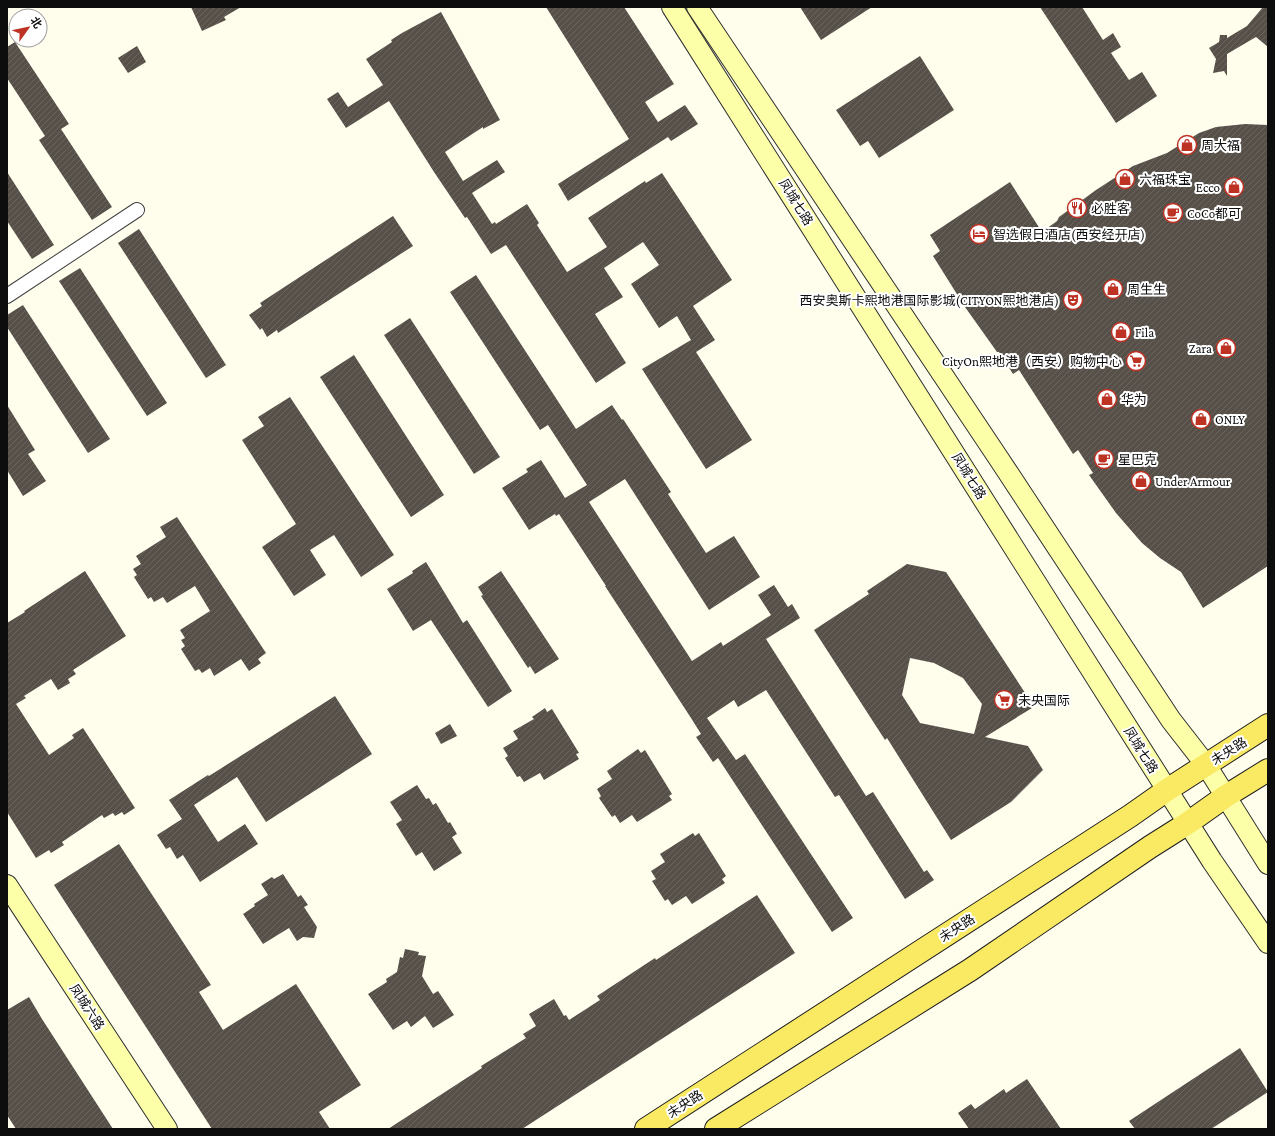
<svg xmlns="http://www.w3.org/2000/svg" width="1275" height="1136" font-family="'Crimson Pro','Noto Sans SC',serif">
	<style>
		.building { fill: url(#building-hatch); fill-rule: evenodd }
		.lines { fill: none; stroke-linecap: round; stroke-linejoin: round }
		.street-casing { stroke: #404040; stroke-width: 16 }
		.secondary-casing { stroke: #2f2f2f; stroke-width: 22 }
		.primary-casing { stroke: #1e1e1e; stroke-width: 24 }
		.street { stroke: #fff; stroke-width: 14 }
		.secondary { stroke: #fdffa8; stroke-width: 20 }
		.primary { stroke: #f9e963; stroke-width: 22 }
		.labels { text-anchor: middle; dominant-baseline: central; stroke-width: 4; stroke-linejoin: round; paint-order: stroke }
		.poi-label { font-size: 13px; fill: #0d0d0d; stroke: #fff; text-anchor: start }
		.street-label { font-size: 13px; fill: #0d0d0d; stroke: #fff }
	</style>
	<defs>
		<pattern id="building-hatch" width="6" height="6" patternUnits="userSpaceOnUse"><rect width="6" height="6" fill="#565049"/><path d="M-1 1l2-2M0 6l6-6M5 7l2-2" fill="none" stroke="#69645f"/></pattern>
	</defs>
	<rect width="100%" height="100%" fill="#fffeed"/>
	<!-- building -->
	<g class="building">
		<polygon points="191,7 241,7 224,17 226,20 202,31"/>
		<polygon points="546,7 624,7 674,84 645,102 658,122 685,105 698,124 671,141 668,137 568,201 558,184 629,139"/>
		<polygon points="800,7 872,7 821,40"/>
		<polygon points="1040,7 1082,7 1103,40 1113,33 1121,47 1111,53 1129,80 1142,72 1157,96 1116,123"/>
		<polygon points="1263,7 1268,7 1268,47 1256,37 1227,54 1227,76 1224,71 1213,73 1216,59 1209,48 1219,42 1220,35 1227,35 1227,38 1247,26"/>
		<polygon points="441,12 500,120 483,129 483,127 445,152 463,181 497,160 505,172 472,193 492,224 495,222 496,224 527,204 539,223 537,225 567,272 607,247 588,218 645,181 646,183 662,173 732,280 693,306 715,340 696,352 752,440 706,469 642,369 691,340 677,316 659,328 631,284 659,265 643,242 604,268 623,297 595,314 626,363 596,383 506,245 491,254 467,217 465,218 434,172 389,101 346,128 327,99 338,92 348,107 383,85 366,59 392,42 391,40 402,33"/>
		<polygon points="15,42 69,124 61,129 112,207 92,220 39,140 45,136 7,78 7,47"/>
		<polygon points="137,46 146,62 128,73 118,58"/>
		<polygon points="920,56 954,110 879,158 868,141 860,146 836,110"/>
		<polygon points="1245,124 1268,125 1268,566 1203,608 1181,572 1160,558 1142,543 1116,513 1089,475 1093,473 1078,450 1073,454 1019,370 1013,374 999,352 997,352 965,307 933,256 940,251 930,235 1010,182 1042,232 1057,221 1059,217 1096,190 1133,166 1167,153 1199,133 1216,127"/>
		<polygon points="7,172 54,245 32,259 7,221"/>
		<polygon points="393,216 413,246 278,333 277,330 267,337 262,328 260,330 249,315 262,306 260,303"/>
		<polygon points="139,229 226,365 206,378 118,243"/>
		<polygon points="80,268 167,403 147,416 59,281"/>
		<polygon points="476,275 576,429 612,405 622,420 623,419 671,492 668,494 706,553 734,536 760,577 709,610 625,479 589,502 692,661 721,642 723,646 771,615 758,595 774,585 788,607 792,604 800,618 766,639 866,796 873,792 924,872 927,870 934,880 905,899 839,795 835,797 766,690 738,707 734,700 707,718 736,760 745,754 853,918 832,932 718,758 713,762 696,737 701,734 691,718 605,586 606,586 559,514 556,516 555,514 529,530 502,488 528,472 526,469 541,460 565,498 587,485 548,425 540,430 450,292"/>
		<polygon points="23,305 110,439 88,453 7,327 7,315"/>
		<polygon points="410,318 500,457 474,474 384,335"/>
		<polygon points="354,355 444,495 411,517 320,377"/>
		<polygon points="290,397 394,555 361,577 334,535 310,550 326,575 294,596 262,547 296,524 242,440 264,426 258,417"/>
		<polygon points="7,405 35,450 28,454 46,481 23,496 7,470"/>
		<polygon points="177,517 266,653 258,659 261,663 249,671 241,659 214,676 210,668 202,673 199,669 195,671 181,649 185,646 181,640 185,638 180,630 210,611 195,586 167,603 163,597 154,602 151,597 148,599 134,577 137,575 133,569 141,564 136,556 166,537 160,527"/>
		<polygon points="426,562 463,623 467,620 512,691 488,707 431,620 413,631 387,589 413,573 412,571"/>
		<path d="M907 564 946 572 1031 702 1032 708 985 737 1028 746 1043 770 1011 802 951 840 887 738 885 740 814 630 869 594 867 591ZM910 658 934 663 963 678 982 704 974 734 920 723 902 695Z"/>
		<polygon points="85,571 126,636 73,670 76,674 68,679 70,683 58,690 51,679 24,696 26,698 16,704 49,755 74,738 72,735 83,728 135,808 124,815 122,812 115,816 113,813 104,818 102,815 62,842 64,845 51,853 49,850 36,858 7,812 7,623 25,612 24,611"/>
		<polygon points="501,571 559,659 535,674 530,666 528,668 481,596 483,595 478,587"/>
		<polygon points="335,696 372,754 266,822 237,777 194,805 218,842 245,824 258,844 200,882 183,855 177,859 170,847 166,849 157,835 182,819 169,800 208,775 209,776"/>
		<polygon points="545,708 547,712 552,709 579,753 576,754 579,759 544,780 540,773 524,782 520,776 517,777 505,758 508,756 503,748 518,739 513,731 534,719 532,717"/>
		<polygon points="450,724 457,736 441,744 435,733"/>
		<polygon points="638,749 641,753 645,750 672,794 669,796 672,800 637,822 632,815 620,823 615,815 612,817 599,798 601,796 597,789 612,779 607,771"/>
		<polygon points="417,785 426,799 429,798 433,805 436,803 448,823 450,822 457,834 452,837 462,853 434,871 422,852 416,856 396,824 402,820 390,802"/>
		<polygon points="693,833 695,836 699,833 726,876 722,879 725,883 692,904 686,896 672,905 668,899 665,901 652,881 656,879 651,871 665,862 660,854"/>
		<polygon points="119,844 211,985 199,992 223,1030 296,984 361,1085 319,1112 330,1129 212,1129 54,885"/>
		<polygon points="283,874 298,897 301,895 308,905 304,907 317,927 314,938 303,937 297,941 289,928 263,944 243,914 255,906 254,904 268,895 261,884 272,877 274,879"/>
		<polygon points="757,895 795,953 522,1129 388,1129 482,1068 481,1066 526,1038 523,1034 536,1026 529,1014 554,999 564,1016 566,1015 569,1020 600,1000 597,996 655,958 656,960"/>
		<polygon points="405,949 419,952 418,955 426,956 422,976 433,994 438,991 454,1015 433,1028 425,1016 411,1027 407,1021 393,1030 368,994 387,982 386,979 397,972 400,957 403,958"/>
		<polygon points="29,997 42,1019 113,1129 16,1129 7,1115 7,1010"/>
		<polygon points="1240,1048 1268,1092 1211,1129 1135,1129 1129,1121"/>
		<polygon points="1027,1079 1061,1129 969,1129 958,1113 971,1104 975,1109 1004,1089 1006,1093"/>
	</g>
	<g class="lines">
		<!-- street casing -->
		<g class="street-casing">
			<polyline id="street" points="7,296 137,210"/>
		</g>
		<!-- secondary casing -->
		<g class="secondary-casing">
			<g id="secondary">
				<polyline points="672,7 1212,861 1268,943"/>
				<polyline points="697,7 999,459 1171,720 1206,765 1268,864"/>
				<polyline points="7,885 167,1129"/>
			</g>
		</g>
		<!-- primary casing -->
		<g class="primary-casing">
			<g id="primary">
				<polyline points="646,1129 1130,816 1167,790 1268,725"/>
				<polyline points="716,1129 970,970 1150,847 1188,823 1226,796 1268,770"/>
			</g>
		</g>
		<!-- street -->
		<use href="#street" class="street"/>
		<!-- secondary -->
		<use href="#secondary" class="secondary"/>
		<!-- primary -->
		<use href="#primary" class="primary"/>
	</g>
	<!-- icons -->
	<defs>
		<g id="shop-ring" transform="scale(1)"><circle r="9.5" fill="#fff" stroke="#be3224" stroke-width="1.5"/><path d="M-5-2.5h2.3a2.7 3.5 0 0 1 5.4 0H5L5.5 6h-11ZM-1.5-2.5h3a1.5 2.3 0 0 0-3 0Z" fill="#be3224"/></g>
		<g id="restaurant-ring" transform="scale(1)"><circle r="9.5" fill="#fff" stroke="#be3224" stroke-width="1.5"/><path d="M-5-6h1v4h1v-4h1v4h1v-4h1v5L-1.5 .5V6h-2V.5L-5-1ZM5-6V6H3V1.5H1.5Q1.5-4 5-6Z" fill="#be3224"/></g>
		<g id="cafe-ring" transform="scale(1)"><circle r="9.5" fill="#fff" stroke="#be3224" stroke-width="1.5"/><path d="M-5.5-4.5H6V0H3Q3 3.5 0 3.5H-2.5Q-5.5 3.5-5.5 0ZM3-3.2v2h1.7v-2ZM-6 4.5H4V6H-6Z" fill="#be3224"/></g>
		<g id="hotel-ring" transform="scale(1)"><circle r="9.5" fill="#fff" stroke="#be3224" stroke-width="1.5"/><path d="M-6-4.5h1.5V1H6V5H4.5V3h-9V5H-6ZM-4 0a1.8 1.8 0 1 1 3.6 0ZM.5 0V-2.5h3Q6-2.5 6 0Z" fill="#be3224"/></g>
		<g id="theatre-ring" transform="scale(1)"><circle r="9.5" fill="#fff" stroke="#be3224" stroke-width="1.5"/><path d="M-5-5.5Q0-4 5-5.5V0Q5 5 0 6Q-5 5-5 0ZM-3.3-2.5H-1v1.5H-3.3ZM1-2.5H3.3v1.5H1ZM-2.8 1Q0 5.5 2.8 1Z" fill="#be3224"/></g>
		<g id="supermarket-ring" transform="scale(1)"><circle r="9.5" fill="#fff" stroke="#be3224" stroke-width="1.5"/><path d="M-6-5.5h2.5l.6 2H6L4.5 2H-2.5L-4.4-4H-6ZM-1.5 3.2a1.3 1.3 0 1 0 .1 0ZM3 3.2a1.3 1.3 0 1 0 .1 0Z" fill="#be3224"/></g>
	</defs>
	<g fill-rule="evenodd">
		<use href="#shop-ring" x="1187" y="145"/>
		<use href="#shop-ring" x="1125" y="179"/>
		<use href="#shop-ring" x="1234" y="187"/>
		<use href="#restaurant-ring" x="1077" y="208"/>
		<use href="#cafe-ring" x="1173" y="213"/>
		<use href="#hotel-ring" x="979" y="234"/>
		<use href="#shop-ring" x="1113" y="289"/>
		<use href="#theatre-ring" x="1073" y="300"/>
		<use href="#shop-ring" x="1121" y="332"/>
		<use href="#shop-ring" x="1226" y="348"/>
		<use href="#supermarket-ring" x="1136" y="361"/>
		<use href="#shop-ring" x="1107" y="399"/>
		<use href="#shop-ring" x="1201" y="419"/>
		<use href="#cafe-ring" x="1104" y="459"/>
		<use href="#shop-ring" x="1141" y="481"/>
		<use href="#supermarket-ring" x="1004" y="700"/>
	</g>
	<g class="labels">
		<!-- poi labels -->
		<g class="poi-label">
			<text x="1201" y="145">周大福</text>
			<text x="1139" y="179">六福珠宝</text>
			<text x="1220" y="187" text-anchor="end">Ecco</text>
			<text x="1091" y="208">必胜客</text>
			<text x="1187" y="213">CoCo都可</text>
			<text x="993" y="234">智选假日酒店(西安经开店)</text>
			<text x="1127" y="289">周生生</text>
			<text x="1059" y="300" text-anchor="end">西安奥斯卡熙地港国际影城(CITYON熙地港店)</text>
			<text x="1135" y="332">Fila</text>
			<text x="1212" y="348" text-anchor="end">Zara</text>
			<text x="1122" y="361" text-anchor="end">CityOn熙地港（西安）购物中心</text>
			<text x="1121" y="399">华为</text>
			<text x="1215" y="419">ONLY</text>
			<text x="1118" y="459">星巴克</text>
			<text x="1155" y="481">Under Armour</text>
			<text x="1018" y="700">未央国际</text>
		</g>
		<!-- street labels -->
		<g class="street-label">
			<text transform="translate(796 202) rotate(58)">凤城七路</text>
			<text transform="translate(969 476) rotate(58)">凤城七路</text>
			<text transform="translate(1141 750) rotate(58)">凤城七路</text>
			<text transform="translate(1229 751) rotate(-32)">未央路</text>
			<text transform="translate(957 928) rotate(-33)">未央路</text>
			<text transform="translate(87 1007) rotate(57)">凤城六路</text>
			<text transform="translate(685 1104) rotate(-33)">未央路</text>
		</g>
	</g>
	<!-- border -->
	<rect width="1275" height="1136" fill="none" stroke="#0d0d0d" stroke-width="16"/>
	<!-- north arrow -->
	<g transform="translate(28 28) rotate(57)"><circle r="19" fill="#ffffff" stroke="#9e9e9e"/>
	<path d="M0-3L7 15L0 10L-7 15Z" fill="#be3224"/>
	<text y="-6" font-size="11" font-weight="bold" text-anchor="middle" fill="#0d0d0d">北</text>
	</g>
</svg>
